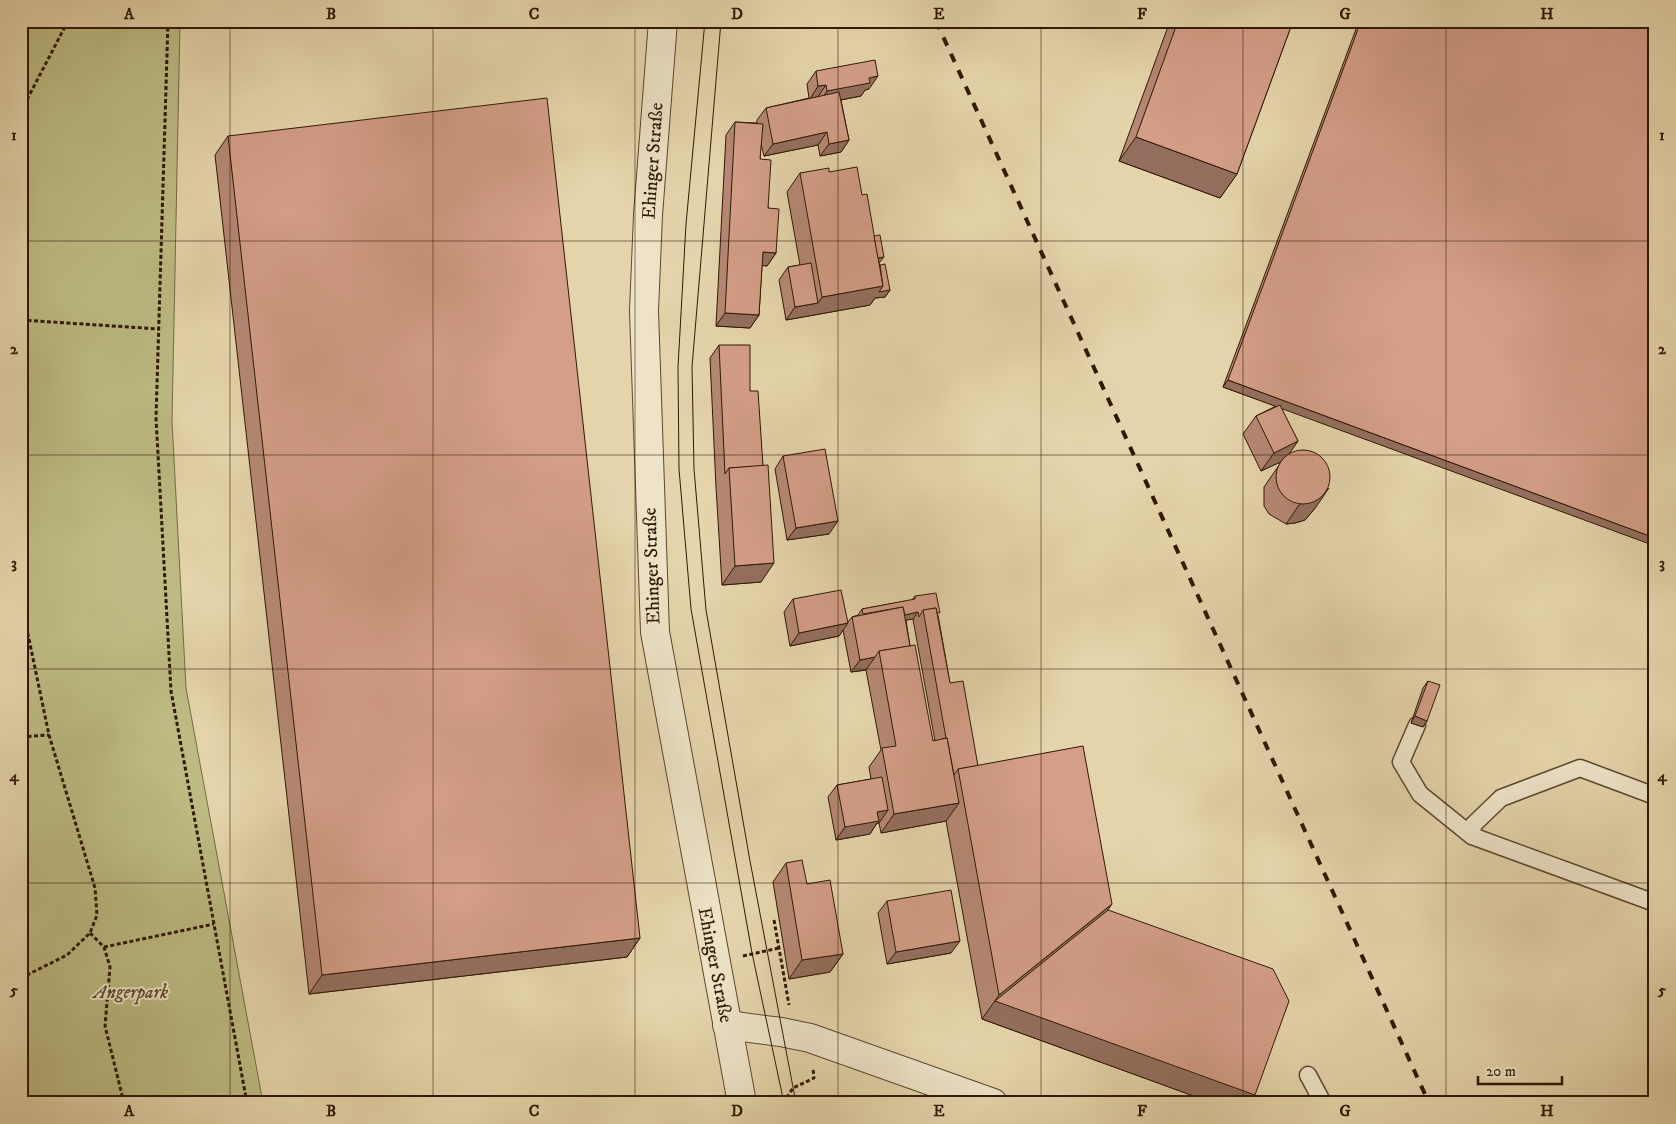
<svg xmlns="http://www.w3.org/2000/svg" width="1676" height="1124" font-family="'IM FELL DW Pica',serif">
	<style>
		.green { fill: #bdbb83; stroke: #766a43 }
		.lines { fill: none; stroke-linecap: round; stroke-linejoin: round }
		.service-casing { stroke: #5c472d; stroke-width: 19 }
		.minor-casing { stroke: #5c472d; stroke-width: 30 }
		.tertiary-casing { stroke: #5c472d; stroke-width: 30 }
		.path { stroke: #2f1803; stroke-width: 3; stroke-dasharray: 4 2.5; stroke-linecap: butt }
		.service { stroke: #eee3c8; stroke-width: 16 }
		.minor { stroke: #eee3c8; stroke-width: 28 }
		.tertiary { stroke: #eee3c8; stroke-width: 28 }
		.tram { stroke: #2f1803; stroke-width: 1 }
		.rail { stroke: #2f1803; stroke-width: 4; stroke-dasharray: 9 9; stroke-linecap: butt }
		.wall { fill: #b68875; stroke: #2f1803; fill-rule: evenodd }
		.shaded-wall { fill: #946f5f; stroke: #2f1803 }
		.building { fill: #d49e88; stroke: #2f1803 }
		.grid { fill: none; stroke: #2f1803; stroke-width: 1; stroke-opacity: 0.55 }
		.labels { text-anchor: middle; dominant-baseline: central; stroke-width: 4; stroke-linejoin: round; paint-order: stroke }
		.street-label { font-size: 19px; fill: #2f1803; stroke: #eee3c8 }
		.park-label { font-size: 19px; font-style: italic; fill: #5a4929; stroke: #eee3c8 }
		.neatline { fill: none; stroke: #2f1803; stroke-width: 2 }
		.grid-label { font-size: 16px; text-anchor: middle; font-weight: bold; fill: #2f1803 }
	</style>
	<rect width="100%" height="100%" fill="#e5d4ab"/>
	<filter id="stains"><feTurbulence type="fractalNoise" baseFrequency=".004" numOctaves="4"/><feColorMatrix values="0 0 0 0 .2 0 0 0 0 .09 0 0 0 0 .02 0 0 0 .5 -.17"/></filter>
	<radialGradient id="worn" r=".72"><stop offset=".6" stop-color="#630" stop-opacity="0"/><stop offset="1" stop-color="#630" stop-opacity=".3"/></radialGradient>
	<!-- green -->
	<polygon class="green" points="21,21 180,21 172,421 186,688 263,1103 21,1103"/>
	<g class="lines">
		<!-- service casing -->
		<g class="service-casing">
			<g id="service">
				<polyline points="1417,725 1401,762 1420,794 1472,836"/>
				<polyline points="1655,796 1580,768 1501,798 1473,825 1472,836 1655,903"/>
				<polyline points="1308,1075 1323,1103"/>
			</g>
		</g>
		<!-- minor casing -->
		<g class="minor-casing">
			<polyline id="minor" points="727,1025 781,1032 810,1038 993,1103"/>
		</g>
		<!-- tertiary casing -->
		<g class="tertiary-casing">
			<polyline id="tertiary" points="663,21 648,215 644,311 655,632 742,1103"/>
		</g>
		<!-- path -->
		<g class="path">
			<polyline points="168,21 156,418 171,691 247,1103"/>
			<polyline points="21,111 68,21"/>
			<polyline points="21,320 159,329"/>
			<polyline points="21,601 49,735 95,888 97,915 90,933 67,955 21,978"/>
			<polyline points="21,737 49,735"/>
			<polyline points="774,920 789,1005"/>
			<polyline points="90,933 104,947 110,967 105,1026 124,1103"/>
			<polyline points="104,947 214,924"/>
			<polyline points="743,956 779,948"/>
			<polyline points="783,1103 793,1088 814,1078 813,1068"/>
		</g>
		<!-- service -->
		<use href="#service" class="service"/>
		<!-- minor -->
		<use href="#minor" class="minor"/>
		<!-- tertiary -->
		<use href="#tertiary" class="tertiary"/>
		<!-- tram -->
		<g class="tram">
			<polyline points="705,21 686,224 678,367 679,469 691,609 752,953 784,1103"/>
			<polyline points="721,21 692,367 694,469 706,610 750,861 796,1103"/>
		</g>
		<!-- rail -->
		<polyline class="rail" points="936,21 1429,1103"/>
	</g>
	<!-- wall -->
	<g class="wall">
		<polygon points="1170,21 1293,21 1237,174 1220,198 1119,161"/>
		<polygon points="1359,21 1655,21 1281,408 1298,441 1290,452 1316,507 1305,520 1295,523 1286,524 1269,514 1264,506 1264,487 1282,461 1261,471 1243,434 1256,416 1276,406 1223,387"/>
		<polygon points="816,71 869,89 865,90 861,96 841,100 849,140 841,152 820,156 818,145 764,156 761,144 760,159 776,253 767,266 762,265 759,315 750,328 716,326 726,135 735,122 757,123 757,120 766,108 809,98 807,84"/>
		<polygon points="228,136 640,938 627,957 309,994 215,155"/>
		<polygon points="829,172 862,195 879,263 890,290 885,297 875,298 870,305 786,320 779,280 788,267 800,265 787,192 800,173"/>
		<polygon points="719,345 750,391 763,466 761,582 722,585 716,487 710,358"/>
		<polygon points="783,456 829,534 787,540 775,469"/>
		<path d="M915 596 938 615 950 683 978 766 1108 910 1255 1095 1249 1103H1213L982 1019 946 821 881 833 879 823H877L870 834 836 840 828 797 837 785 871 779 869 767 881 750 866 670 851 672 843 630 839 636 790 646 784 612 793 599 847 623 852 617 858 615 862 609 912 600ZM913 619 935 741H933L910 646 906 620Z"/>
		<polygon points="1428,681 1427,721 1423,727 1411,723 1423,688"/>
		<polygon points="786,863 807,884 843,954 830,972 789,979 773,882"/>
		<polygon points="887,901 951,953 887,964 878,913"/>
	</g>
	<!-- shaded-wall -->
	<g class="shaded-wall">
		<polygon points="780,21 797,21 788,26 778,23"/>
		<polygon points="878,76 869,89 865,90 861,96 818,104 827,91 869,78"/>
		<polygon points="826,85 817,98 810,99 818,86"/>
		<polygon points="827,132 818,145 764,156 773,144"/>
		<polygon points="1136,137 1237,174 1220,198 1119,161"/>
		<polygon points="849,140 841,152 820,156 829,144"/>
		<polygon points="763,252 776,253 767,266 754,265"/>
		<polygon points="884,257 879,263 868,260"/>
		<polygon points="883,286 890,290 885,297 875,298 870,305 786,320 795,307 818,303 822,297"/>
		<polygon points="725,313 759,315 750,328 716,326"/>
		<polygon points="1228,380 1655,538 1655,546 1223,387"/>
		<polygon points="1298,441 1285,460 1261,471 1274,453"/>
		<polygon points="1329,488 1316,507 1305,520 1295,523 1286,524 1299,505"/>
		<polygon points="838,521 829,534 787,540 796,528"/>
		<polygon points="774,563 761,582 722,585 735,566"/>
		<polygon points="918,612 913,619 895,622 899,616"/>
		<polygon points="848,623 839,636 790,646 799,633"/>
		<polygon points="875,657 866,670 851,672 860,660"/>
		<polygon points="1415,716 1427,721 1423,727 1411,723"/>
		<polygon points="959,803 946,821 881,833 894,814"/>
		<polygon points="888,810 879,823 877,823 870,834 836,840 845,827 877,812"/>
		<polygon points="1112,904 1095,928 1255,1095 1249,1103 1213,1103 982,1019 999,995"/>
		<polygon points="640,938 627,957 309,994 322,975"/>
		<polygon points="960,941 951,953 887,964 896,952"/>
		<polygon points="843,954 830,972 789,979 802,960"/>
	</g>
	<!-- building -->
	<g class="building">
		<polygon points="1178,21 1293,21 1237,174 1136,137"/>
		<polygon points="1361,21 1655,21 1655,538 1228,380"/>
		<polygon points="875,60 878,76 869,78 870,83 827,91 826,85 818,86 816,71"/>
		<polygon points="839,92 849,140 829,144 827,132 773,144 766,108"/>
		<polygon points="547,98 640,938 322,975 228,136"/>
		<polygon points="735,122 763,124 760,159 771,160 768,208 779,209 776,253 763,252 759,315 725,313"/>
		<polygon points="857,167 862,195 867,194 883,286 822,297 800,173 829,168 829,172"/>
		<polygon points="880,235 884,257 878,258 874,236"/>
		<polygon points="811,263 818,303 795,307 788,267"/>
		<polygon points="885,264 890,290 879,292 883,286 880,265"/>
		<polygon points="719,345 750,345 750,391 758,391 763,466 729,468 725,474"/>
		<polygon points="1280,405 1298,441 1274,453 1256,416"/>
		<polygon points="825,449 838,521 796,528 783,456"/>
		<circle cx="1303" cy="477" r="27"/>
		<polygon points="768,465 774,563 735,566 729,468"/>
		<polygon points="841,590 848,623 799,633 793,599"/>
		<polygon points="936,593 940,613 937,613 936,608 923,610 919,617 918,612 905,615 903,607 863,614 862,609 915,599 915,596"/>
		<polygon points="903,607 910,646 879,651 875,657 860,660 852,617"/>
		<polygon points="936,608 950,683 963,681 978,766 958,769 954,775 947,738 942,739 946,738 923,610"/>
		<polygon points="915,645 933,741 947,738 959,803 894,814 882,748 896,746 879,651"/>
		<polygon points="1428,681 1440,685 1427,721 1415,716"/>
		<polygon points="1083,746 1112,904 999,995 958,769"/>
		<polygon points="882,777 888,810 877,812 879,821 845,827 837,785"/>
		<polygon points="802,860 807,884 830,880 843,954 802,960 786,863"/>
		<polygon points="951,890 960,941 896,952 887,901"/>
		<polygon points="1108,910 1273,969 1289,1001 1255,1095 995,1001"/>
	</g>
	<!-- grid -->
	<path class="grid" d="M230 21V1103M433 21V1103M635 21V1103M838 21V1103M1041 21V1103M1243 21V1103M1446 21V1103M21 241H1655M21 455H1655M21 669H1655M21 883H1655"/>
	<g class="labels">
		<!-- street labels -->
		<g class="street-label">
			<text transform="translate(653 161) rotate(-86)">Ehinger Straße</text>
			<text transform="translate(652 566) rotate(-92)">Ehinger Straße</text>
			<text transform="translate(715 965) rotate(79)">Ehinger Straße</text>
		</g>
		<!-- park labels -->
		<g class="park-label">
			<text x="131" y="992">Angerpark</text>
		</g>
	</g>
	<!-- margin -->
	<rect width="1676" height="1124" fill="none" stroke="#e5d4ab" stroke-width="55"/>
	<!-- scale -->
	<path d="M1478 1076v8h84v-8" fill="none" stroke="#2f1803" stroke-width="2.5"/>
	<text x="1486" y="1076" font-size="15" fill="#2f1803" stroke="#eee3c8" stroke-width="4" paint-order="stroke">20 m</text>
	<rect x="28" y="28" width="1620" height="1068" class="neatline"/>
	<g class="grid-label">
		<text x="129" y="19">A</text>
		<text x="331" y="19">B</text>
		<text x="534" y="19">C</text>
		<text x="737" y="19">D</text>
		<text x="939" y="19">E</text>
		<text x="1142" y="19">F</text>
		<text x="1345" y="19">G</text>
		<text x="1547" y="19">H</text>
		<text x="14" y="140">1</text>
		<text x="1662" y="140">1</text>
		<text x="14" y="354">2</text>
		<text x="1662" y="354">2</text>
		<text x="14" y="568">3</text>
		<text x="1662" y="568">3</text>
		<text x="14" y="781">4</text>
		<text x="1662" y="781">4</text>
		<text x="14" y="995">5</text>
		<text x="1662" y="995">5</text>
		<text x="129" y="1116">A</text>
		<text x="331" y="1116">B</text>
		<text x="534" y="1116">C</text>
		<text x="737" y="1116">D</text>
		<text x="939" y="1116">E</text>
		<text x="1142" y="1116">F</text>
		<text x="1345" y="1116">G</text>
		<text x="1547" y="1116">H</text>
	</g>
	<rect width="100%" height="100%" filter="url(#stains)"/>
	<rect width="100%" height="100%" fill="url(#worn)"/>
</svg>
